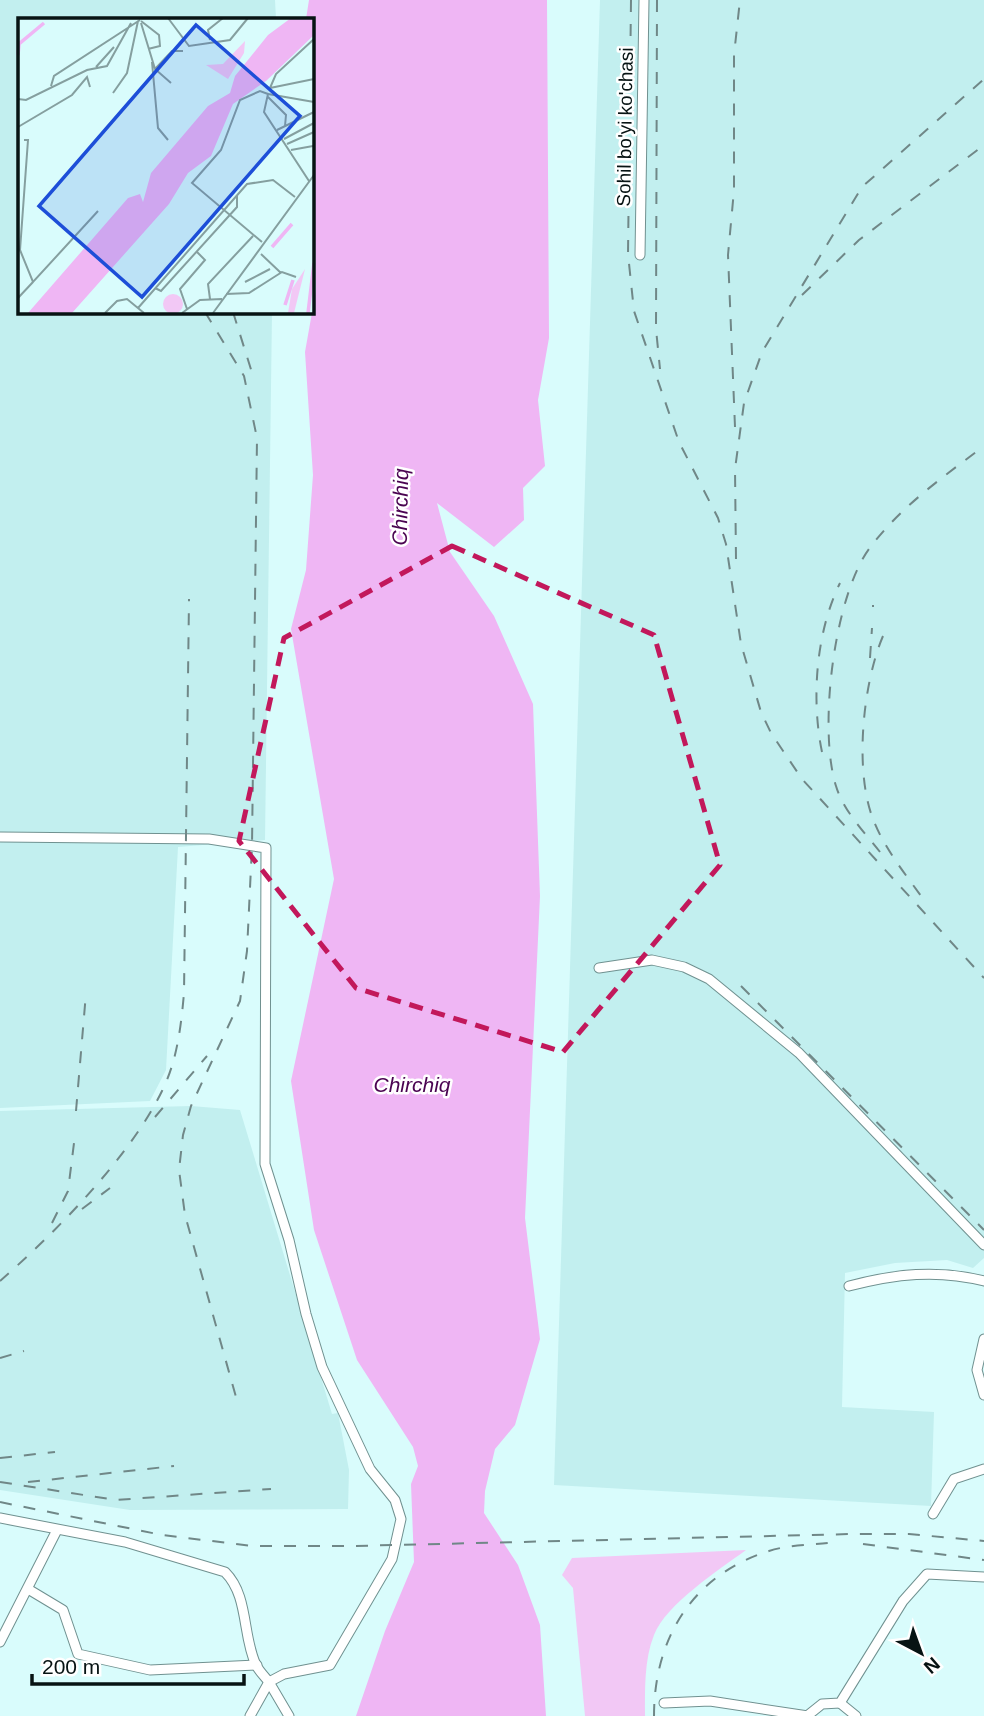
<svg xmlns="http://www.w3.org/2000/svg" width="984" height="1716" font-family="Helvetica,sans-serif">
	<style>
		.built { fill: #c2efef }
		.green { fill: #f2c8f5 }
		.water { fill: #efb6f4 }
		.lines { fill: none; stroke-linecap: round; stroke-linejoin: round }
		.minor-casing { stroke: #709190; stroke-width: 11 }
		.minor { stroke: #fff; stroke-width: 9 }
		.rail { stroke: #708787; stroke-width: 2; stroke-dasharray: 12 12; stroke-linecap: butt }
		.marked { fill: none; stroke: #c2185b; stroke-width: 5; stroke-dasharray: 14 9; stroke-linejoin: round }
		.labels { text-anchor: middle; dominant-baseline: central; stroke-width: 5; stroke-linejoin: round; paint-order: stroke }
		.street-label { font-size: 19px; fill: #071313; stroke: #fff }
		.water-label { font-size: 21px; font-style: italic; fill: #4a0351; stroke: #fff }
		.inset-river { fill: none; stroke: #efb6f4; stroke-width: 3.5 }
		.inset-road { fill: none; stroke: #859f9f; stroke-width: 2 }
		.view { fill: #1d4ed8; fill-opacity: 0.15; stroke: #1d4ed8; stroke-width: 3.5 }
		.inset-edge { fill: none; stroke: #071313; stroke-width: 3.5 }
	</style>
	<rect width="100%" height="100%" fill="#d9fcfc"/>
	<!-- built -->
	<g class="built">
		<polygon points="0,0 275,0 276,19 19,19 19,312 272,312 265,840 178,847 166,1070 150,1101 0,1108"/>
		<polygon points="600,0 984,0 984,1258 973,1268 947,1260 895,1263 845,1273 842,1407 934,1412 931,1506 554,1485"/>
		<polygon points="191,1106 240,1110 332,1414 338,1413 349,1470 348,1509 130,1510 0,1490 0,1111"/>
	</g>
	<!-- green -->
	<path class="green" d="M746 1550C719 1570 666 1604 654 1635 644 1660 645 1690 645 1716H585L573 1588 562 1575 572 1558Z"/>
	<!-- water -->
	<polygon class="water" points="309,0 547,0 549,338 538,400 545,466 523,488 524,520 494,547 437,503 450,552 494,616 533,704 540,896 525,1218 540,1339 515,1425 495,1449 485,1491 484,1513 518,1565 540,1625 546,1716 356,1716 385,1631 414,1562 411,1484 418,1466 413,1447 357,1360 314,1230 291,1081 334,879 291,629 306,570 313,475 305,352 316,290 315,234 312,217 312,19 306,19"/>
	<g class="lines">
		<!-- minor casing -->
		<g class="minor-casing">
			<g id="minor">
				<polyline points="640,255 644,0"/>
				<path d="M0 837 209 839 266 848 265 1164 289 1240 306 1314 322 1367 370 1469 395 1500 401 1519 392 1559 330 1665 284 1674 269 1682C265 1677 259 1671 256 1665 242 1635 249 1596 225 1572L125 1542 0 1518"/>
				<polyline points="599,968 652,960 684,967 709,979 799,1053 984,1245"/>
				<path d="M849 1286C895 1274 937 1269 984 1281"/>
				<polyline points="984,1339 977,1370 984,1395"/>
				<polyline points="933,1514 954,1479 984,1469"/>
				<polyline points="28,1589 63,1610 78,1654 150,1670 257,1665"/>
				<polyline points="0,1642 57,1530"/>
				<polyline points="664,1703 710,1701 808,1716"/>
				<polyline points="840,1703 856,1716"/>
				<polyline points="250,1716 269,1682 289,1716"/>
				<polyline points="807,1716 822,1704 840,1703 903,1601 927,1574 984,1577"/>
			</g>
		</g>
		<!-- minor -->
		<use href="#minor" class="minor"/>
		<!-- rail -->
		<g class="rail">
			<polyline points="631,0 628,254 634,311 679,442 718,518 726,544 741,644 761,712 771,733 802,779 984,978"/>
			<polyline points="657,0 656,329 660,369"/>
			<polyline points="802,295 859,240 984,145"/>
			<polyline points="205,312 244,376 257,438 252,846 247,951 240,1001 191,1106 183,1135 179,1170 185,1215 236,1397"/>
			<polyline points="233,312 254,379"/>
			<polyline points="735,427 728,255 734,190 734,55 740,0"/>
			<polyline points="736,559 735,469 744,403 762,352 862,187 984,79"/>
			<polyline points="873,607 873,605"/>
			<path d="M883 636C863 683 854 770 873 819 884 848 906 875 924 900"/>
			<polyline points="870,658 872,628"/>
			<path d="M822 752C811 699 816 632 840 583"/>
			<path d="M880 852C864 832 843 810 836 786 818 729 834 597 869 549 900 507 943 477 984 446"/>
			<polyline points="741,986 984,1230"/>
			<polyline points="76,1111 86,993"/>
			<polyline points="155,1117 207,1056"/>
			<polyline points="82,1209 110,1188"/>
			<polyline points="52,1223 68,1191 75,1135"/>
			<path d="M0 1281C55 1233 130 1157 162 1091 177 1061 181 1027 184 993L189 599"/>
			<polyline points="0,1358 24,1351"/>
			<polyline points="0,1458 55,1452"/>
			<polyline points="0,1482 116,1500 271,1489"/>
			<polyline points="28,1482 174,1466"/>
			<polyline points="0,1502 162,1535 253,1546 354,1546 853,1534 909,1534 984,1541"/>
			<polyline points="863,1544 984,1560"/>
			<path d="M654 1716C654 1639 692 1575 769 1551 787 1545 809 1545 828 1543"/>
		</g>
	</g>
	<!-- marked area -->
	<path class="marked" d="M452 546 654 635 720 865 563 1052 356 988 239 841 284 638Z"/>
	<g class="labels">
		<!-- street labels -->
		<g class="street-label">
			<text transform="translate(625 127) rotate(-89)">Sohil bo'yi ko'chasi</text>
		</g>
		<!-- water labels -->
		<g class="water-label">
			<text transform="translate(400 507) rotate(-89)">Chirchiq</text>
			<text x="412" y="1084">Chirchiq</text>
		</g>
	</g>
	<!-- overview -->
	<g transform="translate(18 18)">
		<rect width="296" height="296" fill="#d9fcfc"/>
		<path d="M227 23 226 35 210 61 188 47 205 46ZM287 251 276 295H270L274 271ZM145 286a10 10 0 1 1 20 0a10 10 0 1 1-20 0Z" fill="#f2c8f5"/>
		<path d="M273 0H296V17L248 63 215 86 193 138 170 155 151 186 54 295H10L110 180 122 176 125 184 133 155 190 88 212 75 217 58 250 17Z" fill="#efb6f4"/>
		<path class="inset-river" d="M0 37 1 26 26 5M254 229 274 206M267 287 275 262M290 295 296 245"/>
		<path class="inset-road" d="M150 0 171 28 212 22 230 0M123 3 141 17 142 28 130 31M123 5 137 51 153 65M192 22 190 12 205 0M134 44 140 110 150 122M78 49 96 29M137 51 154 33H165M33 68 36 58 122 2M252 70 258 56 296 21M252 70 296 61M95 75 109 55 120 3M250 76 296 84M250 79 268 97 267 108M0 81 8 82 69 52 89 48 113 5M0 109 54 77 69 59 72 69M259 112 296 94M266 121 296 105M6 122H10L2 232 15 264 80 193M269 126 296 114M273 132 295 128M244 224 174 165 203 132 222 82 242 73 250 76 246 94 291 163M243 236 263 255M227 264 252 251M137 270 143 273 219 189V177M208 276 231 275 264 254 278 259M0 280 15 264M192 281 190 266 235 218M120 290 229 166 255 162 277 179M169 291 162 271 187 242 178 233M87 295 99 283 109 281 126 295M164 295 182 282 204 281M195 295 296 157"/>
		<path class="view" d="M178 7 282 98 124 279 21 188Z"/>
		<rect width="296" height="296" class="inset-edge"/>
	</g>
	<!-- north arrow -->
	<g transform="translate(921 1653) rotate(139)" stroke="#ffffff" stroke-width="5" paint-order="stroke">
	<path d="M0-5L12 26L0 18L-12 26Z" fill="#071313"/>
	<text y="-10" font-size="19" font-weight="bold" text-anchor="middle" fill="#071313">N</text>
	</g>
	<!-- scale -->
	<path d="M32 1674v10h212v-10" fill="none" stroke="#071313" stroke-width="3.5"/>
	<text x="42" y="1674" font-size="21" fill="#071313" stroke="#ffffff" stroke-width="5" paint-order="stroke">200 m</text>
</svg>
